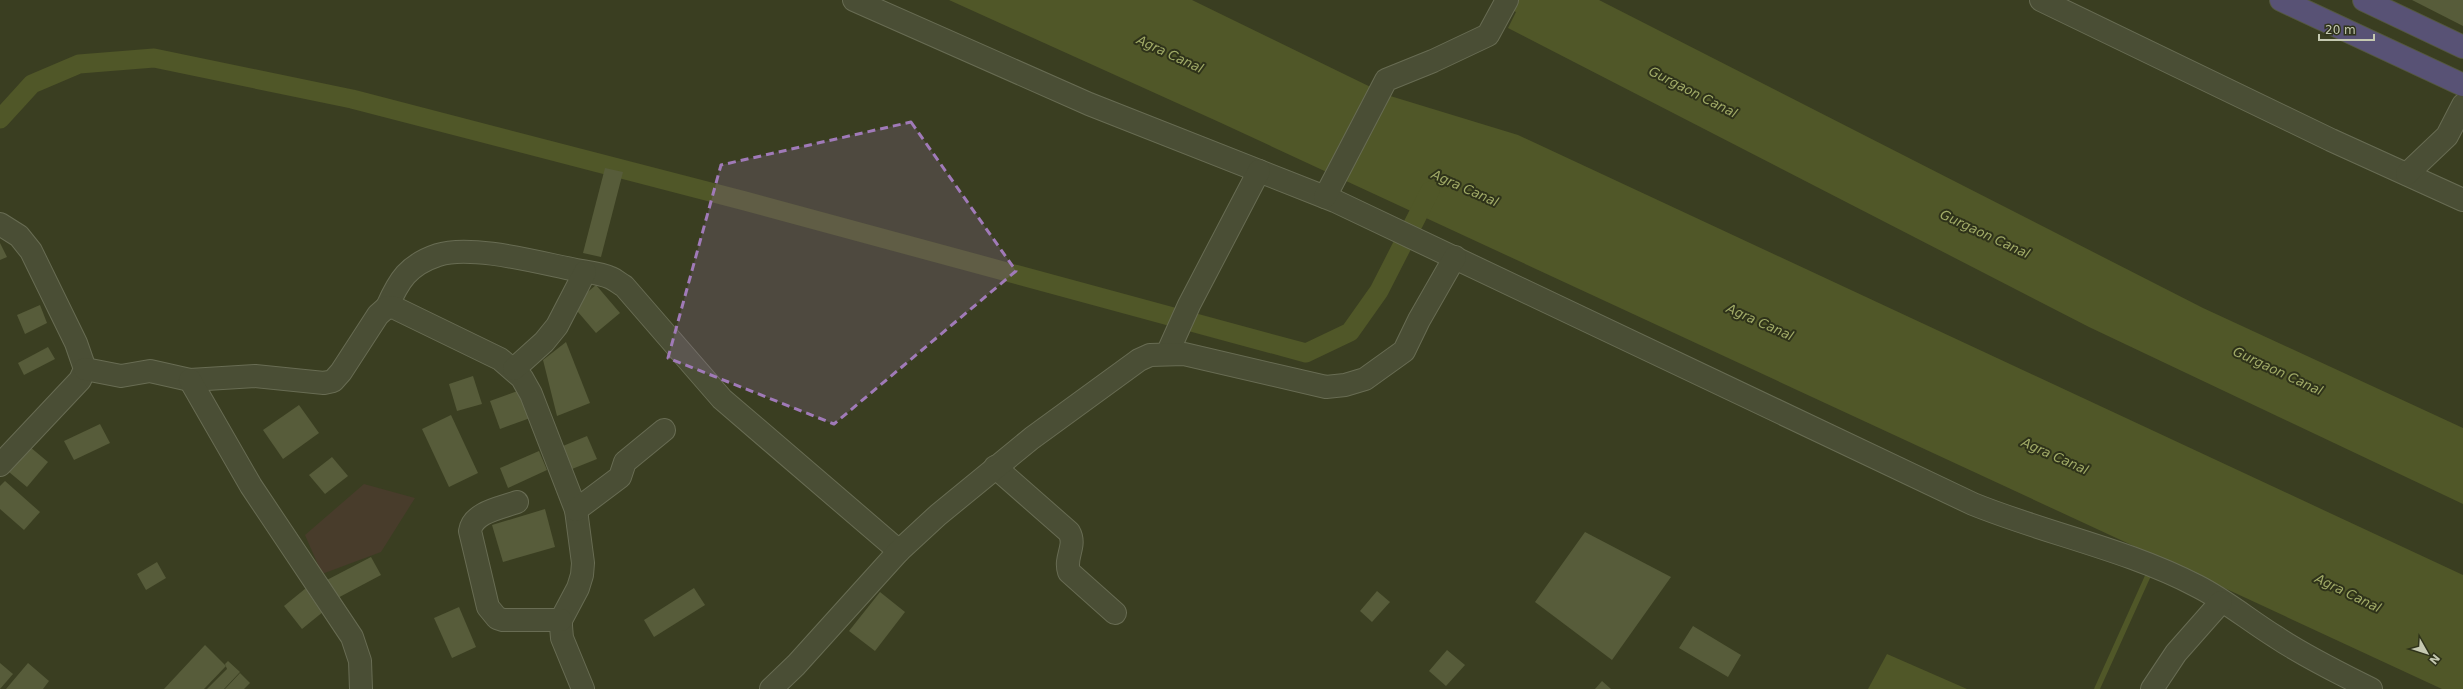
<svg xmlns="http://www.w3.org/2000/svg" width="2463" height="689" font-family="'DejaVu Sans',sans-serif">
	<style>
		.green { fill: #483c2b }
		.water { fill: #505728 }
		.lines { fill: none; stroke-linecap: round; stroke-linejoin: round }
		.stream { stroke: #505728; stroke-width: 5.5 }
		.canal { stroke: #505728; stroke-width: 19 }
		.building { fill: #575c3a }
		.minor-casing { stroke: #686c53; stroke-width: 24 }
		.highway-casing { stroke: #555940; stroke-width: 24 }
		.minor { stroke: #4a4e35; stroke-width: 22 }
		.highway { stroke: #585275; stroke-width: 22 }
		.marked { fill: #a07ab8; fill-opacity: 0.2; stroke: #a07ab8; stroke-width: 3; stroke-dasharray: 8 5; stroke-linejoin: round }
		.labels { text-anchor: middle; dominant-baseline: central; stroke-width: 4; stroke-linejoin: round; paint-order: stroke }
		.water-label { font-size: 13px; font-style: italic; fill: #a1ab67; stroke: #2f331a }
	</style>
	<rect width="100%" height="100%" fill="#3a3e21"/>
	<!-- green -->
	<polygon class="green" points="364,484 415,498 381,552 322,574 305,535"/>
	<!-- water -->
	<g class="water">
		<polygon points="949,0 1192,0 1387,95 1518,135 2463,575 2463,689 2442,689 1219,122"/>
		<polygon points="1493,0 1599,0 2203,308 2463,428 2463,504 2089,327 1508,28 1516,12"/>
		<polygon points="1887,654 1967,689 1868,689"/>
	</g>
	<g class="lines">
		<!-- stream -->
		<polyline class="stream" points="2097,689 2151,569"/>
		<!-- canal -->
		<polyline class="canal" points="0,119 32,84 79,64 154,58 352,99 745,201 1306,353 1350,332 1379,291 1430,191"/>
	</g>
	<!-- building -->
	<g class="building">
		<polygon points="2412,0 2463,0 2463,26"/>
		<polygon points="605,168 623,172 601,257 583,253"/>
		<polygon points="0,243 7,257 0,260"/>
		<polygon points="596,285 620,313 596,333 572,305"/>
		<polygon points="40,305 47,323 25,334 17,315"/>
		<polygon points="566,342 590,403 557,416 543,360"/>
		<polygon points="48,347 55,359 24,375 18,363"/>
		<polygon points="473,376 482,404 457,411 449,384"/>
		<polygon points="523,389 533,417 500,429 490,401"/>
		<polygon points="299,405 319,433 283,459 263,430"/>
		<polygon points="451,415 478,473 449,487 422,429"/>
		<polygon points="100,424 110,443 74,460 64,441"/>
		<polygon points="587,436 597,459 572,469 563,446"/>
		<polygon points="30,447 48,462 27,487 9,472"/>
		<polygon points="539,451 547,470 508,488 500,468"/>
		<polygon points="332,457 348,476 325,494 309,475"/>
		<polygon points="5,481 40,512 24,530 0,509 0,486"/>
		<polygon points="545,509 555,547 503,562 492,525"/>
		<polygon points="1585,532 1671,577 1612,660 1535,602"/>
		<polygon points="371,557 381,575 332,601 323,582"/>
		<polygon points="157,562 166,578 146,590 137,574"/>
		<polygon points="311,584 329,607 302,629 284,606"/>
		<polygon points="694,588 705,605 654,637 644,620"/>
		<polygon points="1377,591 1390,602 1372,622 1360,611"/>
		<polygon points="880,592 905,612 875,651 849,631"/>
		<polygon points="459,607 476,647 452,658 434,618"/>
		<polygon points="1693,626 1741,655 1728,677 1679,648"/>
		<polygon points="205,645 226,666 204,689 164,689"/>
		<polygon points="1447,650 1465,665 1446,686 1429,671"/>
		<polygon points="228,661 240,672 224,689 207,689 227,669 225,664"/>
		<polygon points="0,663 13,674 0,689"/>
		<polygon points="28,663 49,681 43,689 6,689"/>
		<polygon points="240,673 250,683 244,689 225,689"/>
		<polygon points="1602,681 1611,689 1595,689"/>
	</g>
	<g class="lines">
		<!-- minor casing -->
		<g class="minor-casing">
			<g id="minor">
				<path d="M854 0 1089 104 1335 201 1973 504C2047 534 2126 549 2197 586 2225 600 2250 621 2276 637 2306 657 2339 673 2371 689"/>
				<polyline points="2041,0 2331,140 2463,200"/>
				<polyline points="2407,174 2447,136 2463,105"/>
				<polyline points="1325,197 1386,80 1433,61 1488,35 1507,0"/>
				<polyline points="0,224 19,236 31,251 76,343 85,369 80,380 0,465"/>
				<path d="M387 307C399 280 408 265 438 255 471 244 540 263 576 270 587 272 601 273 611 278 616 280 620 284 624 286L722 399 899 551"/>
				<polyline points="1167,354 1189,305 1259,171"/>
				<polyline points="85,369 121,376 150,371 190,380 255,376 324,383 333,381 341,372 378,315 387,307 395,308 500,359 522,378 531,394 576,510 583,563 582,575 578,588 561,620 561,626 562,638 583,689"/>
				<polyline points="514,369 544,342 557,326 585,272"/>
				<polyline points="190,380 251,486 352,637 360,661 361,689"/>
				<path d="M995 467 1069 532C1077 546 1064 557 1069 572L1115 613"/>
				<path d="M517 502C501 508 473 512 470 531L488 607 497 618 503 620H561"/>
				<polyline points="576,510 620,477 625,462 664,430"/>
				<polyline points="771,689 796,665 899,551 938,515 1032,438 1139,360 1150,355 1184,354 1326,387 1345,385 1365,379 1404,351 1419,320 1455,257"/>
				<polyline points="2152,689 2176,653 2221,602"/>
			</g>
		</g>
		<!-- highway casing -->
		<g class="highway-casing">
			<g id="highway">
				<polyline points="2281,0 2463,85"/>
				<polyline points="2364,0 2463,47"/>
			</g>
		</g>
		<!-- minor -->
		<use href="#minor" class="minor"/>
		<!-- highway -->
		<use href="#highway" class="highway"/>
	</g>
	<!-- marked area -->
	<path class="marked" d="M911 122 1016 271 834 424 668 358 721 165Z"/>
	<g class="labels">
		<!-- water labels -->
		<g class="water-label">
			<text transform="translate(1170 54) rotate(25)">Agra Canal</text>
			<text transform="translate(1693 92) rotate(27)">Gurgaon Canal</text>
			<text transform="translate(1465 188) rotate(24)">Agra Canal</text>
			<text transform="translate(1985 234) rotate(25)">Gurgaon Canal</text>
			<text transform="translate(1760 322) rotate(24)">Agra Canal</text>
			<text transform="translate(2278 371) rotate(25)">Gurgaon Canal</text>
			<text transform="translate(2055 456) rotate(24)">Agra Canal</text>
			<text transform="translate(2348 593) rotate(26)">Agra Canal</text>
		</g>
	</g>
	<!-- north arrow -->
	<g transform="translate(2427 653) rotate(129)" stroke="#2f331a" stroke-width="3" paint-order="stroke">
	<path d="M0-3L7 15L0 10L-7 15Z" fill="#c5c9b1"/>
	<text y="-6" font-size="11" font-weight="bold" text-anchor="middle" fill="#c5c9b1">N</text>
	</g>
	<!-- scale -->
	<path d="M2319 34v6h55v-6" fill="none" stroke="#c5c9b1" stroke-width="2"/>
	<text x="2325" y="34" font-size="12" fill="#c5c9b1" stroke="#2f331a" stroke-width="3" paint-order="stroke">20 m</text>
</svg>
